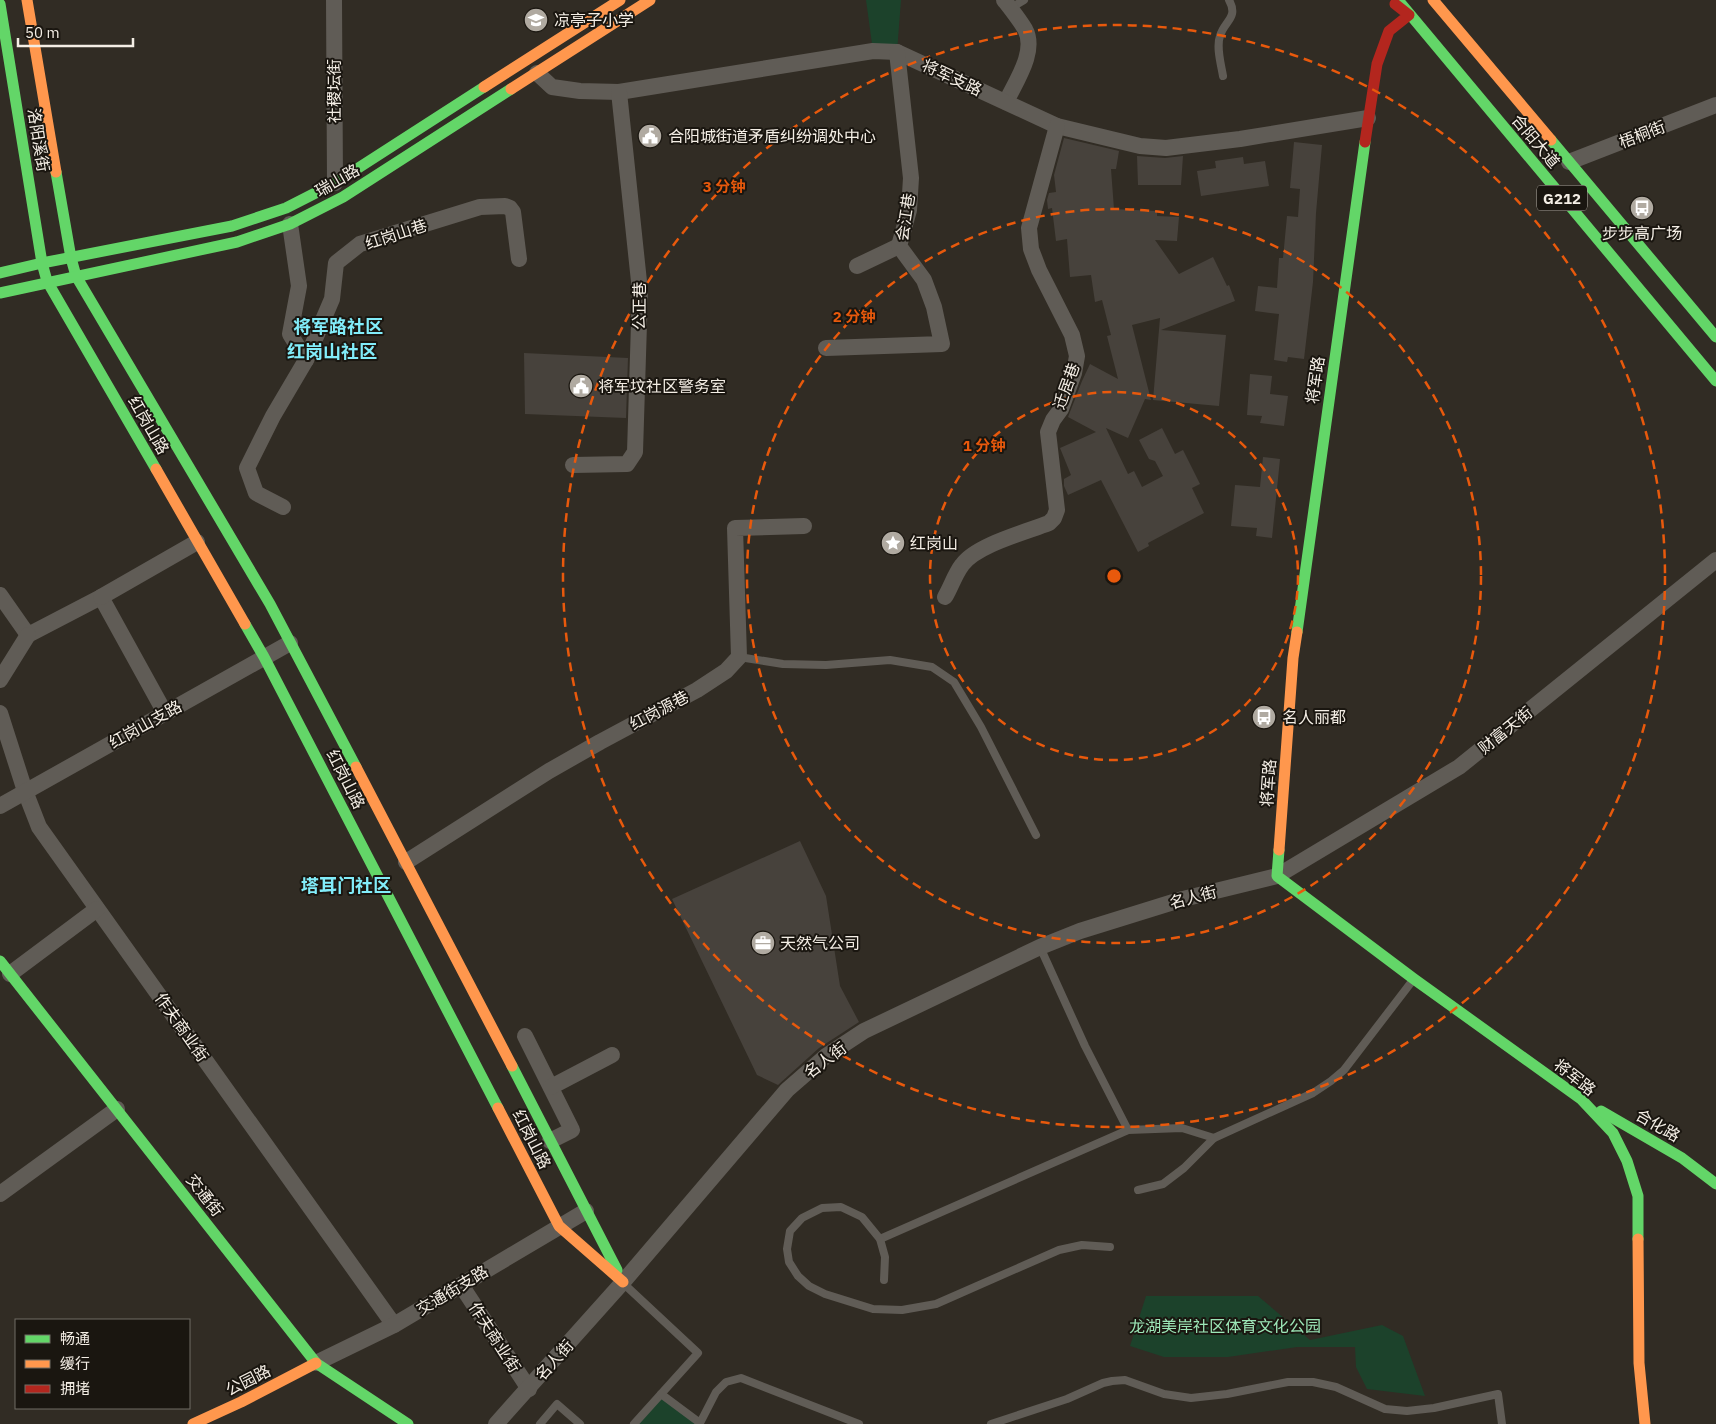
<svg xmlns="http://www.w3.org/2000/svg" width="1716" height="1424" font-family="'IBM Plex Sans','Noto Sans SC',sans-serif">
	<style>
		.green { fill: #1c422b }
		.building { fill: #47423c }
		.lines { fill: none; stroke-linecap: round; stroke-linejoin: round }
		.lane { stroke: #605c56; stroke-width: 8 }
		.street { stroke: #605c56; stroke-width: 16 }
		.fast { stroke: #63d668; stroke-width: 11 }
		.slow { stroke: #ff974d; stroke-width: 11 }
		.jam { stroke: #b3261e; stroke-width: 11 }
		.ring { fill: none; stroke: #e8590c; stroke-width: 2.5; stroke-dasharray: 9 6 }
		.labels { text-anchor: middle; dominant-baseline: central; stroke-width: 4; stroke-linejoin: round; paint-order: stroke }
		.shield { fill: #1a1610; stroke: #b3ada5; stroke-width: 1 }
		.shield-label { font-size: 15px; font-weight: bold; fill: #f4eee5 }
		.poi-label { font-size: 16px; fill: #f4eee5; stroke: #1a1610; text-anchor: start }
		.street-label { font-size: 16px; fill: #f4eee5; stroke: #1a1610 }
		.park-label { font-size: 16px; fill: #9ce6b7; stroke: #1a1610 }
		.neighbourhood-label { font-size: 18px; font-weight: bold; fill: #82edfa; stroke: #1a1610 }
		.centre { fill: #e8590c; stroke: #1a1610; stroke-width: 2.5 }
		.ring-label { font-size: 15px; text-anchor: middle; font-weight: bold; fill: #e8590c; stroke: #1a1610; stroke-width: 4; stroke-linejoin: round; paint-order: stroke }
	</style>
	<rect width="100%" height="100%" fill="#312c24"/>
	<!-- green -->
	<g class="green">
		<polygon points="866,0 901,0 897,52 873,51"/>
		<polygon points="1146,1296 1258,1296 1310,1340 1382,1325 1403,1336 1425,1396 1367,1389 1356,1367 1355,1347 1297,1347 1228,1357 1164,1357 1130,1346"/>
		<polygon points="661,1394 702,1424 634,1424"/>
	</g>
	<!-- building -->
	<g class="building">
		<polygon points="1064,138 1119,151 1116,169 1111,169 1114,209 1157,211 1157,216 1179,217 1177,241 1155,240 1179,274 1213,257 1227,286 1229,285 1235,301 1161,330 1226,335 1219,406 1153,400 1160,318 1132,325 1151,400 1145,399 1128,438 1106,428 1128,474 1134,471 1142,487 1163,476 1155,461 1149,459 1139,440 1162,428 1175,454 1183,450 1200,484 1192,488 1204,513 1148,543 1149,546 1138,552 1101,480 1068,495 1064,486 1064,479 1071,475 1060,448 1096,432 1068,417 1082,381 1090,364 1118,379 1107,336 1111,335 1102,300 1095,302 1091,275 1070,277 1067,239 1056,241 1052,208 1048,209 1047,200 1049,193 1056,192 1054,175"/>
		<polygon points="1294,142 1322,145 1316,213 1313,282 1304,359 1288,357 1287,362 1274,360 1279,314 1255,311 1258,286 1277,288 1279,258 1283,258 1287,216 1298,217 1300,189 1290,188"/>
		<polygon points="1137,156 1165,158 1183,156 1181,185 1138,185"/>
		<polygon points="1243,157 1244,164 1265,161 1269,186 1201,196 1197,171 1216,168 1215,161"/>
		<polygon points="524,353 628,358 626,418 525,414"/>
		<polygon points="1250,374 1272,376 1270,394 1288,396 1284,426 1260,423 1262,416 1247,415"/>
		<polygon points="1263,457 1280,459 1272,538 1256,536 1257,528 1231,526 1235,485 1260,487"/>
		<polygon points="800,841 826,896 840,986 859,1022 819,1048 778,1085 757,1075 672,899"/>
	</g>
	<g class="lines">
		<!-- lane -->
		<g class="lane">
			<polyline points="1011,8 1024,0"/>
			<path d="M1223 76C1221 64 1216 47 1220 36 1224 21 1239 18 1229 0"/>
			<polyline points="739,657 783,664 826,665 890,660 932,667 954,682 981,727 1036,835"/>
			<polyline points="1040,947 1085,1046 1128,1130"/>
			<polyline points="1138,1190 1163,1184 1184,1168 1214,1138"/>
			<polyline points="880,1239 1128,1130 1182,1128 1214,1138 1313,1093 1331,1081 1344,1070 1413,980"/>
			<polyline points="884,1280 885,1257 880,1239 862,1217 841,1207 822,1208 802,1218 790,1231 787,1249 789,1262 798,1276 809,1286 825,1294 873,1309 902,1310 936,1304 1059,1250 1082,1245 1110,1247"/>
			<polyline points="624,1284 698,1353 634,1424"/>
			<polyline points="661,1394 700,1423 716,1392 726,1382 741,1378 859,1424"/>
			<polyline points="540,1424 557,1404 580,1424"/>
			<polyline points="991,1424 1067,1399 1103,1383 1112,1381 1125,1380 1164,1394 1191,1398 1227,1394 1288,1382 1313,1382 1336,1387 1385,1409 1407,1411 1434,1408 1498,1394 1502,1424"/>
		</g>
		<!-- street -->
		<g class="street">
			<polyline points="334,0 335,183"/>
			<path d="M1004 0C1011 9 1019 19 1025 29 1037 51 1016 81 1006 102"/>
			<polyline points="537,73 552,87 580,91 619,92 873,51 897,52 1057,126 1140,146 1166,148 1240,139 1368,118"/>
			<polyline points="1569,162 1716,105"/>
			<polyline points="290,224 299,286 290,334 306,360"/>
			<polyline points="857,266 899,246"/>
			<polyline points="826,348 942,344 934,307 924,280 899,246 909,210 911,178 897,52"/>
			<polyline points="573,465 627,464 635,452 640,291 619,92"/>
			<polyline points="283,507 256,493 247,468 273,416 306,360 332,299 336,263 360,244 480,207 505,206 510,208 513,212 519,259"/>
			<polyline points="0,595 28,635 101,597 165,713"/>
			<polyline points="101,597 197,542"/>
			<path d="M945 597C951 587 955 574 962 565 976 545 1026 532 1049 523L1054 518 1057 510 1048 432 1053 420 1061 409 1074 373 1077 356 1072 335 1039 270 1031 249 1029 228 1057 126"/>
			<polyline points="0,680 28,635"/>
			<polyline points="0,713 25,791 39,827 394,1325"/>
			<polyline points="0,806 290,643"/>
			<polyline points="406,862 549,771 600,742 697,690 726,671 739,657 735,528 804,526"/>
			<polyline points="10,974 97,909"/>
			<polyline points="525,1036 572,1130 550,1141"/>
			<polyline points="551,1087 612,1055"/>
			<polyline points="0,1194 117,1109"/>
			<polyline points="461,1285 529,1389"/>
			<polyline points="316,1363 394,1325 586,1211"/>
			<polyline points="496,1424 623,1282 787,1090 826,1056 864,1031 1040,947 1080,931 1183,899 1277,876 1459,767 1716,560"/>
		</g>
		<!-- fast -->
		<g class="fast">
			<polyline points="1398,0 1716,381"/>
			<polyline points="0,4 42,263 47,281 156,469"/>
			<polyline points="1551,140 1716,337"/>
			<polyline points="56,172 71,258 76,276 270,604 356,767"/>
			<polyline points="0,273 42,263 232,226 286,208 335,183 484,87"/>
			<polyline points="0,293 237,242 290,224 343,197 511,89"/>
			<polyline points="245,624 264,657 498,1108"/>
			<polyline points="1297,632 1365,142"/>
			<polyline points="1279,850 1277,876 1414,979 1581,1099 1613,1133 1627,1161 1638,1196 1638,1239"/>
			<polyline points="0,961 316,1363 408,1424"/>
			<polyline points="512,1066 617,1270"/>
			<polyline points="1601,1111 1682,1158 1716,1184"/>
		</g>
		<!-- slow -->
		<g class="slow">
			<polyline points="27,0 56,172"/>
			<polyline points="1433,0 1551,140"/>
			<polyline points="484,87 620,0"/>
			<polyline points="511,89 650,0"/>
			<polyline points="156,469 245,624"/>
			<polyline points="356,767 512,1066"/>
			<polyline points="1279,850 1293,658 1297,632"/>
			<polyline points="498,1108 559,1226 623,1282"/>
			<polyline points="1638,1239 1639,1363 1645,1424"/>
			<polyline points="193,1424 241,1402 316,1363"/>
		</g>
		<!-- jam -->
		<polyline class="jam" points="1365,142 1377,64 1389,31 1409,15 1395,4"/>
	</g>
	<!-- distance rings -->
	<g class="ring">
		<circle cx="1114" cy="576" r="184"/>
		<circle cx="1114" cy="576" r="367"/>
		<circle cx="1114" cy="576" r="551"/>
	</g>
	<!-- icons -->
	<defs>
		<g id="school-disc" transform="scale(1.25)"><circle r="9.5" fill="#b0aaa1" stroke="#1a1610"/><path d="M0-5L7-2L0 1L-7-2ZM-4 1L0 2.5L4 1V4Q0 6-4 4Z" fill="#fff"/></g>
		<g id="civic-disc" transform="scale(1.25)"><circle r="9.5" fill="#b0aaa1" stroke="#1a1610"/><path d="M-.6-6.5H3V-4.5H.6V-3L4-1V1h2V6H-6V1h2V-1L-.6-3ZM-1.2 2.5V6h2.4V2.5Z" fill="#fff"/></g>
		<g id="bus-disc" transform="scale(1.25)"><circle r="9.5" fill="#b0aaa1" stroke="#1a1610"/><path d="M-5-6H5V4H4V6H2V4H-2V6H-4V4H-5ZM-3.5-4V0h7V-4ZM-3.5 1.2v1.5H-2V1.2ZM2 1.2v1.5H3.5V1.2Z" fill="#fff"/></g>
		<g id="sight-disc" transform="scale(1.25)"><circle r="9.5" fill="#b0aaa1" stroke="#1a1610"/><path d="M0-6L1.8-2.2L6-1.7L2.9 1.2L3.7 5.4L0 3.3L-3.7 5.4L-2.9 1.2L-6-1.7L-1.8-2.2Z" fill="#fff"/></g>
		<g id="office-disc" transform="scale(1.25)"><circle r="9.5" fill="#b0aaa1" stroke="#1a1610"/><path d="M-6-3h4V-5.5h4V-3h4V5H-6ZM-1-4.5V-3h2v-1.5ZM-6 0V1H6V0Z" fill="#fff"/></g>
	</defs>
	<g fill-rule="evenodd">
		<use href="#school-disc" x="536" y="20"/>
		<use href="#civic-disc" x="650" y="136"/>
		<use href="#bus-disc" x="1642" y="208"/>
		<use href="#civic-disc" x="581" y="386"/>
		<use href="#sight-disc" x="893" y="543"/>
		<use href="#bus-disc" x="1264" y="717"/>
		<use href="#office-disc" x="763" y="943"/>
	</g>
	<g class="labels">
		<!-- shield labels -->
		<rect class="shield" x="1537" y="185.5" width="50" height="25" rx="4"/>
		<g class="shield-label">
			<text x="1562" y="198">G212</text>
		</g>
		<!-- poi labels -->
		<g class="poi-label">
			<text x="554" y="20">凉亭子小学</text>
			<text x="668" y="136">合阳城街道矛盾纠纷调处中心</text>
			<text x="1642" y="233" text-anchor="middle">步步高广场</text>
			<text x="598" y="386">将军坟社区警务室</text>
			<text x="910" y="543">红岗山</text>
			<text x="1282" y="717">名人丽都</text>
			<text x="780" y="943">天然气公司</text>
		</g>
		<!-- street labels -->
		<g class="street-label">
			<text transform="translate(952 77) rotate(25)">将军支路</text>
			<text transform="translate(334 91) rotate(-90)">社稷坛街</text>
			<text transform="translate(1642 134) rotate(-21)">梧桐街</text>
			<text transform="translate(39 140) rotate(81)">洛阳溪街</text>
			<text transform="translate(1536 141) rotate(50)">合阳大道</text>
			<text transform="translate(337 180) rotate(-30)">瑞山路</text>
			<text transform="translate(905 217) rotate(-81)">会江巷</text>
			<text transform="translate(396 234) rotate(-18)">红岗山巷</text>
			<text transform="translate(639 306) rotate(-90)">公正巷</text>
			<text transform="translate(1315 380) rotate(-82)">将军路</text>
			<text transform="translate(1066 386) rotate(-70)">迁居巷</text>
			<text transform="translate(149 425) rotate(60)">红岗山路</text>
			<text transform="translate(659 710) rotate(-28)">红岗源巷</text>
			<text transform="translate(145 724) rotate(-29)">红岗山支路</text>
			<text transform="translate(1505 730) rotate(-39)">财富天街</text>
			<text transform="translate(346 779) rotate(63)">红岗山路</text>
			<text transform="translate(1268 783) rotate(-86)">将军路</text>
			<text transform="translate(1193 897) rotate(-15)">名人街</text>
			<text transform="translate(182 1027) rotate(55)">作夫商业街</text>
			<text transform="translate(825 1060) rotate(-37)">名人街</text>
			<text transform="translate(1575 1077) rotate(38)">将军路</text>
			<text transform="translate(1658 1125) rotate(30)">合化路</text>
			<text transform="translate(532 1139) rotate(63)">红岗山路</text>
			<text transform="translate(205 1195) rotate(52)">交通街</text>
			<text transform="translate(452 1290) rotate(-31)">交通街支路</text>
			<text transform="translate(495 1337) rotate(57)">作夫商业街</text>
			<text transform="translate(554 1360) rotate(-48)">名人街</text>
			<text transform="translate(248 1380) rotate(-27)">公园路</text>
		</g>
		<!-- park labels -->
		<g class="park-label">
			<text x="1225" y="1326">龙湖美岸社区体育文化公园</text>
		</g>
		<!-- neighbourhood labels -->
		<g class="neighbourhood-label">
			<text x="338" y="326">将军路社区</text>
			<text x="332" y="351">红岗山社区</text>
			<text x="346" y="885">塔耳门社区</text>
		</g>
	</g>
	<circle cx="1114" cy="576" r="8" class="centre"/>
	<g class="ring-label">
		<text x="724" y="192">3 分钟</text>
		<text x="854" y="322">2 分钟</text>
		<text x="984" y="451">1 分钟</text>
	</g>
	<!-- legend -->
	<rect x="15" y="1319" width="175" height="90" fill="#1a1610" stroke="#716c65"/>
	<rect x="25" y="1335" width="25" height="8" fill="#63d668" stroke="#716c65"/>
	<text x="60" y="1344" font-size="15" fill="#f4eee5">畅通</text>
	<rect x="25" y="1360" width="25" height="8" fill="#ff974d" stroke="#716c65"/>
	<text x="60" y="1369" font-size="15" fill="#f4eee5">缓行</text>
	<rect x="25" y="1385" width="25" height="8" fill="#b3261e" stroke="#716c65"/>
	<text x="60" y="1394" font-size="15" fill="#f4eee5">拥堵</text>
	<!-- scale -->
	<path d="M18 38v8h115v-8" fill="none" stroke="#f4eee5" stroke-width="2.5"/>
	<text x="25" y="38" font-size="15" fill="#f4eee5" stroke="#1a1610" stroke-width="4" paint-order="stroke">50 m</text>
</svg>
